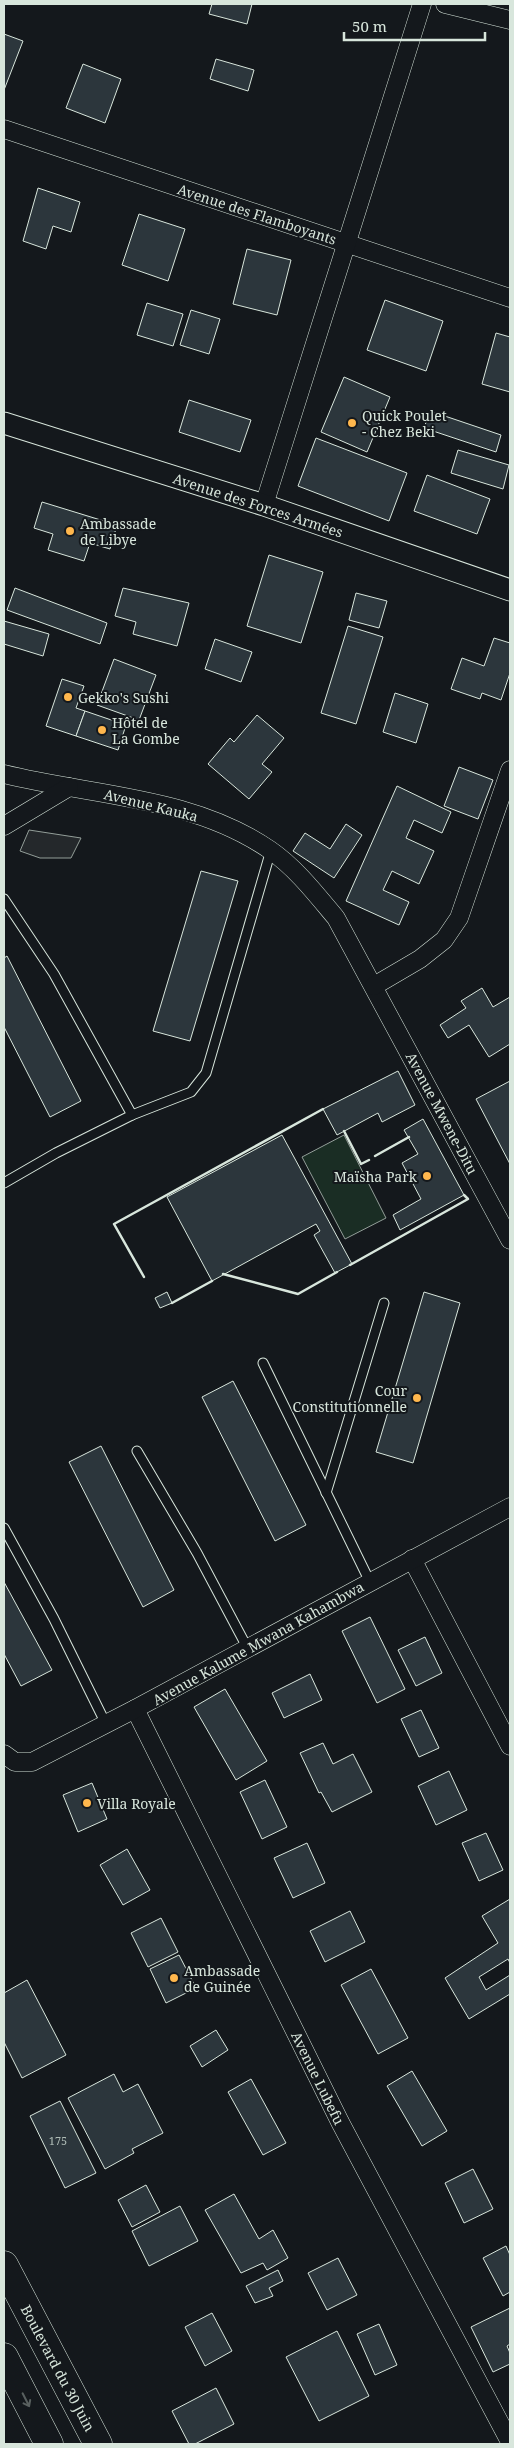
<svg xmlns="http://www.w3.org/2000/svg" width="514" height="2448" font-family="'Noto Serif',serif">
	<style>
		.green { fill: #1a2d24; stroke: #939e99 }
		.parking { fill: #24282b; stroke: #939e99 }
		.building { fill: #2c363c; stroke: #d8e6dc }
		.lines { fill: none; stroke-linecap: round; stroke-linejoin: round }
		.service-casing { stroke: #d8e6dc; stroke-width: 11 }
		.minor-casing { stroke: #d8e6dc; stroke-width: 19 }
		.tertiary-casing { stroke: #d8e6dc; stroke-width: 23 }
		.primary-casing { stroke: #d8e6dc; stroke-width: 29 }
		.service { stroke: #14181c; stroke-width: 9 }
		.minor { stroke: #14181c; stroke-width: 18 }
		.tertiary { stroke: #14181c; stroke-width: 21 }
		.primary { stroke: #14181c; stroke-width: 28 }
		.wall { stroke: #d8e6dc; stroke-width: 2.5 }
		.oneway { stroke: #59605f }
		.poi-dot { fill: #ffb74d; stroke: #14181c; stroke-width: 2 }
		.labels { text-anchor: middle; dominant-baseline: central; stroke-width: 4; stroke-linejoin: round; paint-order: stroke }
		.number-label { font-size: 11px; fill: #adbab4 }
		.street-label { font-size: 14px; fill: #d8e6dc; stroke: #14181c }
		.poi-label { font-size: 14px; fill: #d8e6dc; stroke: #14181c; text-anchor: start }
	</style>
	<rect width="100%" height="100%" fill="#14181c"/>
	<!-- green -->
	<polygon class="green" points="344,1135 386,1218 345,1239 302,1157"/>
	<!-- parking -->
	<polygon class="parking" points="29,830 81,838 71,858 40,858 20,851"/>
	<!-- building -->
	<g class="building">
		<polygon points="212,4 252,4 247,24 209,14"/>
		<polygon points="4,34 23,41 4,90"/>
		<polygon points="216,59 254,70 248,91 210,79"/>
		<polygon points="83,64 121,79 105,123 66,108"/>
		<polygon points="38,188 80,202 71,232 53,226 46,249 23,241"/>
		<polygon points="139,214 185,229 168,281 122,265"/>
		<polygon points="247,249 291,260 277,315 233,304"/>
		<polygon points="385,300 443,321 426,371 367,350"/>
		<polygon points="147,303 183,314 173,346 137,335"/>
		<polygon points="191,310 220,319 209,354 180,345"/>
		<polygon points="496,333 510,337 510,392 482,384"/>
		<polygon points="344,377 390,397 367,452 321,432"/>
		<polygon points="189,400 251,420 240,452 179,432"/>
		<polygon points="430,411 501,435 496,452 424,428"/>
		<polygon points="316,438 407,473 389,521 298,486"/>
		<polygon points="458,450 509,465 503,489 451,473"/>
		<polygon points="427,475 490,499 477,534 414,511"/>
		<polygon points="42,502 117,525 110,549 90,543 84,561 48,550 53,534 34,528"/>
		<polygon points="269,555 323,572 301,643 247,626"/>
		<polygon points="15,588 107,623 100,644 7,610"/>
		<polygon points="123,588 189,603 177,646 133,634 136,622 115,616"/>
		<polygon points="356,593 387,601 379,628 349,620"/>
		<polygon points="4,621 49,634 43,656 4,644"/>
		<polygon points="348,626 383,637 356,724 321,713"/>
		<polygon points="494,638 510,643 510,673 501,700 482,693 480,699 451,689 462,658 484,666"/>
		<polygon points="215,639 252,652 241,682 205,669"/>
		<polygon points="114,659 156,675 139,720 97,705"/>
		<polygon points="62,679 84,686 76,708 85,711 76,736 46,726"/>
		<polygon points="395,693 428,704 416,743 383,732"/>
		<polygon points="85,711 126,725 118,750 76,736"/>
		<polygon points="257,715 284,738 262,764 272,772 249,799 208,764 230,738 234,742"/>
		<polygon points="459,767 493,780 478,819 444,806"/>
		<polygon points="397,786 451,812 442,833 414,820 406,838 434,851 419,884 392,871 383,890 409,902 399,925 346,901"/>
		<polygon points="346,824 362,835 334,878 293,851 305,833 330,849"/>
		<polygon points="201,871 238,881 190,1041 153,1031"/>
		<polygon points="7,956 81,1101 50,1117 4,1027 4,958"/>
		<polygon points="482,988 493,1007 510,997 510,1044 489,1057 469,1025 448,1038 440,1025 466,1008 461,1001"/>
		<polygon points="398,1071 415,1105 382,1122 378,1113 337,1135 323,1109"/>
		<polygon points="510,1081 510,1164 476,1099"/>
		<polygon points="423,1119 464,1195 400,1230 393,1215 421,1199 402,1163 418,1154 404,1130"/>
		<polygon points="282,1135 352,1264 335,1273 314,1235 320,1231 316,1224 212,1281 167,1197"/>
		<polygon points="167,1292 172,1303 160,1308 155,1298"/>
		<polygon points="424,1292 460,1303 413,1463 376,1452"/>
		<polygon points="233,1381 306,1525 275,1541 202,1397"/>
		<polygon points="101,1446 174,1590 143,1607 69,1462"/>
		<polygon points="4,1582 52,1670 21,1686 4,1654"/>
		<polygon points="370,1617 405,1689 377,1703 342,1631"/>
		<polygon points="425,1637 442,1673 416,1686 398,1650"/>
		<polygon points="310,1674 322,1700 284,1718 272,1693"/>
		<polygon points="225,1689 267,1761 236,1780 194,1707"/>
		<polygon points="421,1710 439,1748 419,1757 401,1719"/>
		<polygon points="323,1743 333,1764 353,1754 372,1792 332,1812 321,1792 319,1793 300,1753"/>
		<polygon points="449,1771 467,1810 436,1825 418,1786"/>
		<polygon points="265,1780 287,1827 262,1839 240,1792"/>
		<polygon points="92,1783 107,1819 78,1832 63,1795"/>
		<polygon points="486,1833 503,1870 479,1881 462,1843"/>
		<polygon points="307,1843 325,1883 293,1898 274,1858"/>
		<polygon points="127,1849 150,1890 123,1905 100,1865"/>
		<polygon points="510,1899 510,1963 508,1959 479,1977 486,1990 510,1975 510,1994 469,2019 445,1978 498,1943 482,1916"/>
		<polygon points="350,1911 365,1942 325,1962 310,1931"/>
		<polygon points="161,1918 178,1952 148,1967 131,1933"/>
		<polygon points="179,1955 196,1988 166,2003 150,1969"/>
		<polygon points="371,1969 408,2038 378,2054 341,1985"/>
		<polygon points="27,1980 66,2055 22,2078 4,2042 4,1993"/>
		<polygon points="216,2030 228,2050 202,2067 190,2046"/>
		<polygon points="412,2071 447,2131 422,2146 387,2086"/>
		<polygon points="114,2074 123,2092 138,2084 163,2133 132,2149 134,2153 105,2169 68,2098"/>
		<polygon points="251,2079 286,2143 263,2155 228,2092"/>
		<polygon points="60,2101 96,2173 65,2188 30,2116"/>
		<polygon points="473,2169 493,2209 464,2223 445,2183"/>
		<polygon points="146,2185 160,2212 132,2227 118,2200"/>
		<polygon points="234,2194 259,2239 273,2230 288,2258 267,2270 263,2263 241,2273 205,2210"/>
		<polygon points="180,2206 198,2241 149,2266 132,2231"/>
		<polygon points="506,2246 510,2255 510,2292 503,2296 483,2258"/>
		<polygon points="338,2258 357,2295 327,2310 308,2273"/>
		<polygon points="278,2270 283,2281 269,2288 273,2296 255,2303 246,2286"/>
		<polygon points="510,2308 510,2344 507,2346 510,2353 510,2364 493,2372 471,2327"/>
		<polygon points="212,2313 232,2351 205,2366 185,2327"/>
		<polygon points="379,2324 397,2365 375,2375 357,2334"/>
		<polygon points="337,2331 369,2396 319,2421 286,2357"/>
		<polygon points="216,2388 234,2424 195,2444 189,2444 172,2411"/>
	</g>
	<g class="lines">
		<!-- service casing -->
		<g class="service-casing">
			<g id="service">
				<polyline points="4,899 54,974 132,1115"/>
				<polyline points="4,1183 56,1153 132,1115 191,1092 206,1073 271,850"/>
				<polyline points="263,1363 370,1582"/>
				<polyline points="137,1451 197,1553 248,1649"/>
				<polyline points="326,1493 384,1303"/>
				<polyline points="4,1528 54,1619 106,1724"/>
			</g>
		</g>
		<!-- minor casing -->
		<g class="minor-casing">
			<g id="minor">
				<polyline points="445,4 510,20"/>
				<polyline points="4,129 510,298"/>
				<polyline points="264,505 422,4"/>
				<path d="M4 774C93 796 192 796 270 850 296 868 316 894 336 918L510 1240"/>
				<polyline points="4,826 69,787"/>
				<polyline points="374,986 420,959 444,940 459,918 510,770"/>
				<polyline points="412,1559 510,1746"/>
				<polyline points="135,1709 340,2122 510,2442"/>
				<polyline points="4,1754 15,1762 32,1762 135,1709 510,1507"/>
			</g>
		</g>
		<!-- tertiary casing -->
		<g class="tertiary-casing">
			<polyline id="tertiary" points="4,423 264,505 510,590"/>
		</g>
		<!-- primary casing -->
		<g class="primary-casing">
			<g id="primary">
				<polyline points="4,2265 98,2444"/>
				<polyline points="4,2357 49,2444"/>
			</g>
		</g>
		<!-- service -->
		<use href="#service" class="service"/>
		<!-- minor -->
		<use href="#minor" class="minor"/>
		<!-- tertiary -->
		<use href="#tertiary" class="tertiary"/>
		<!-- primary -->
		<use href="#primary" class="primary"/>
		<!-- wall -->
		<g class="wall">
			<polyline points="344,1131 361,1164 369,1160"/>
			<polyline points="375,1156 409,1137"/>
			<polyline points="350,1265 468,1199 464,1195"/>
			<polyline points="223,1274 298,1294 337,1272"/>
			<polyline points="144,1277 114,1224 323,1109"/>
			<polyline points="172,1303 212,1281"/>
		</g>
	</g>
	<!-- one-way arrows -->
	<defs><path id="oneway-shaft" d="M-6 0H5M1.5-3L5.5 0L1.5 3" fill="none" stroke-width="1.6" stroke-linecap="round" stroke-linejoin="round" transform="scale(1.25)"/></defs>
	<use class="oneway" href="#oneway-shaft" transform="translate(26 2400) rotate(63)"/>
	<!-- markers -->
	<g class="poi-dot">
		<circle cx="352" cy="423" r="5"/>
		<circle cx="70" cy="531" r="5"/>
		<circle cx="68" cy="697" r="5"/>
		<circle cx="102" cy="730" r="5"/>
		<circle cx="427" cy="1176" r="5"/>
		<circle cx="417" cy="1398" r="5"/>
		<circle cx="87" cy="1803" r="5"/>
		<circle cx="174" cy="1978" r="5"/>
	</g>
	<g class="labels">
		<!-- number labels -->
		<g class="number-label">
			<text x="58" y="2140">175</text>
		</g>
		<!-- street labels -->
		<g class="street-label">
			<text transform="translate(257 214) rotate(18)">Avenue des Flamboyants</text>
			<text transform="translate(258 505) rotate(18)">Avenue des Forces Armées</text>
			<text transform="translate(151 805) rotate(14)">Avenue Kauka</text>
			<text transform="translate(442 1113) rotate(62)">Avenue Mwene-Ditu</text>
			<text transform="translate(258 1643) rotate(-29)">Avenue Kalume Mwana Kahambwa</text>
			<text transform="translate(318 2078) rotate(64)">Avenue Lubefu</text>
			<text transform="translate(58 2368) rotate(62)">Boulevard du 30 Juin</text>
		</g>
		<!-- poi labels -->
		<g class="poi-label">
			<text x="362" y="415">Quick Poulet<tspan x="362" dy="16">- Chez Beki</tspan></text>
			<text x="80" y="523">Ambassade<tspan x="80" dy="16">de Libye</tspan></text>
			<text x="78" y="697">Gekko's Sushi</text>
			<text x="112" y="722">Hôtel de<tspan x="112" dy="16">La Gombe</tspan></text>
			<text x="417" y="1176" text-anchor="end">Maïsha Park</text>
			<text x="407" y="1390" text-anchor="end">Cour<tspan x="407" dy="16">Constitutionnelle</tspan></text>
			<text x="97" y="1803">Villa Royale</text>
			<text x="184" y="1970">Ambassade<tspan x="184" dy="16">de Guinée</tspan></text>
		</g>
	</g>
	<!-- border -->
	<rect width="514" height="2448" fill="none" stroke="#d8e6dc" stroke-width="10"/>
	<!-- scale -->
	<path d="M344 32v8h141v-8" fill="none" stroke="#d8e6dc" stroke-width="2.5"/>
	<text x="352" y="32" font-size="15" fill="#d8e6dc" stroke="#14181c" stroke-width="4" paint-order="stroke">50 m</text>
</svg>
